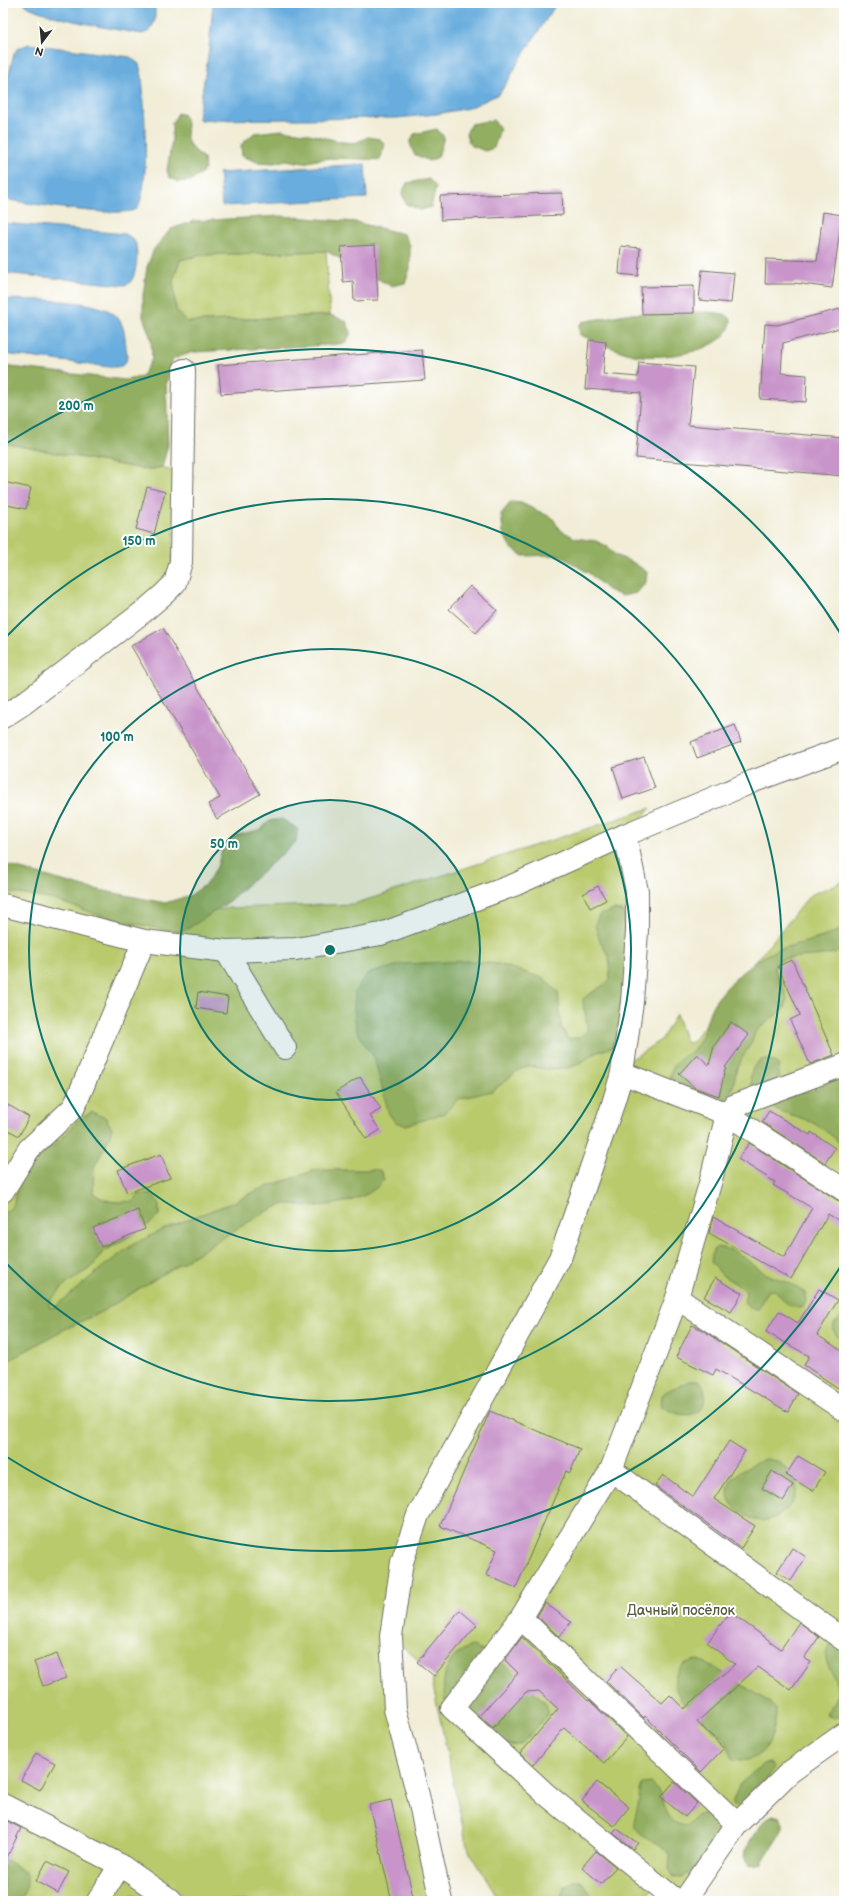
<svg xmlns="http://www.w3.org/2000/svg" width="847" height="1904" font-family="'Balsamiq Sans',sans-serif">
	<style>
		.green { fill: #b9ca6d; stroke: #727a4c }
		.forest { fill: #92ae60; stroke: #5e6c46 }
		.water { fill: #69adde; stroke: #4a6c84 }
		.building { fill: #c894ca }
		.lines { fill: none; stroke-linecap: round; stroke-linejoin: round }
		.minor-casing { stroke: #706f67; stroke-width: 24 }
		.major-casing { stroke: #706f67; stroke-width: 24 }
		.minor { stroke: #fff; stroke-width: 22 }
		.major { stroke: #fff; stroke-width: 22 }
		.ring { fill: none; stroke: #0f766e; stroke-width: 2 }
		.labels { text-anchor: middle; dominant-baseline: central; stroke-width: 4; stroke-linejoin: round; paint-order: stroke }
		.park-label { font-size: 14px; fill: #565b3f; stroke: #fff }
		.centre { fill: #0f766e; stroke: #fff; stroke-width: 2 }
		.ring-label { font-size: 12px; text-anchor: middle; font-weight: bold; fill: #0f766e; stroke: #fff; stroke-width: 4; stroke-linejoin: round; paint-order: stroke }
	</style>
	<rect width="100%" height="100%" fill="#fff"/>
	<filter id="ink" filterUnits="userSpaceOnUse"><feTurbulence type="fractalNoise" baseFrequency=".025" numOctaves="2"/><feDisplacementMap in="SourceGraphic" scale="8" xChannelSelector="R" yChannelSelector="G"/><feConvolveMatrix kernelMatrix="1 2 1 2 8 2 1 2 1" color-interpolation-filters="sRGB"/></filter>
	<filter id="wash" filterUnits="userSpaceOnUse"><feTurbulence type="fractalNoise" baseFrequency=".012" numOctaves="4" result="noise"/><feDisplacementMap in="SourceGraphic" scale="16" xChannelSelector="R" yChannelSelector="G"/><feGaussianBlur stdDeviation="0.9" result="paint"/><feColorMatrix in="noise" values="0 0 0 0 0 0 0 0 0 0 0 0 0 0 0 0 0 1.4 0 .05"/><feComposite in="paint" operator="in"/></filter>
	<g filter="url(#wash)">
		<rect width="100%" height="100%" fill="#f1edd7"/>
		<!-- green -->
		<g class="green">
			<polygon points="326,251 330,315 187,322 176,310 173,280 180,260 201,255"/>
			<polygon points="3,443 148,470 162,467 178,474 171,582 3,713"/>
			<polygon points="651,808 625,835 629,1061 662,1039 676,1014 686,1042 691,1043 707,1023 714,1003 739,975 757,960 810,895 844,881 844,1734 790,1772 684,1901 660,1879 643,1901 500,1901 467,1847 432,1681 436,1676 391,1636 441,1901 3,1901 3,881 164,921 229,908 354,904"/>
		</g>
		<!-- forest -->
		<g class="forest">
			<polygon points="178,113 184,115 187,124 186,136 190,146 204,159 205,169 200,175 190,181 179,182 169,177 167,170 172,140 172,123"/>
			<polygon points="493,120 500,128 494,148 485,151 470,145 466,134 471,124"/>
			<polygon points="437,129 444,137 438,157 429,161 414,154 410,143 414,134"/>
			<polygon points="282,130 305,133 343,142 355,143 368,137 380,139 385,145 380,160 337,158 321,159 304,163 286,160 274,163 257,162 242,156 241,145 254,133"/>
			<polygon points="429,179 436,187 431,207 421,210 406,204 402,193 407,183"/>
			<polygon points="281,216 355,222 404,234 410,245 410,269 405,283 391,286 326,251 201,255 180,260 173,280 176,310 187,322 330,315 346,321 351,332 346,343 329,345 193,352 173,359 166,382 168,445 162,467 148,470 3,443 3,366 125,380 142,377 152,359 151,339 143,317 143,295 147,267 154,249 171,229 194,221"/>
			<path d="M708 312 725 314 731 319C731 353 658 360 634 355 617 351 596 341 580 335L579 325 582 322 626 314Z"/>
			<polygon points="511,502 521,503 553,518 559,529 575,538 596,541 608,547 615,555 634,563 647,572 646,582 637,593 622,596 608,590 590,574 559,555 523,556 510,547 503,532 501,514"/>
			<polygon points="282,819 298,829 296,842 223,906 186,930 174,932 108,918 54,900 3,891 3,864 84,887 165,903 191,895 206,884 217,867 222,850 234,836 262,829 268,821"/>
			<path d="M614 910 622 911C630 922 627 1002 625 1019 623 1028 618 1037 615 1046L595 1053 577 1065 569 1068 545 1069 528 1066 517 1071 503 1083 492 1091 459 1099 444 1113 427 1119 405 1125 395 1122 389 1114 374 1057 365 1045 356 1028 354 1009 355 991 367 974 403 964 469 961 498 964 543 978 558 992 561 1027 568 1039 578 1038 587 1031C588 1018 583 1013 583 999 592 991 602 988 610 979L609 956 600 941 595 925 599 915Z"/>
			<path d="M844 928V950C823 958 800 955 779 960L774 967 787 998 785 1008 756 1031 751 1043 737 1067 733 1087 729 1096 722 1102 675 1085 670 1077C676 1050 686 1062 698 1044 706 1032 706 1014 715 1002 728 983 759 955 780 949 802 942 824 939 844 928Z"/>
			<path d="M765 1059 773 1061 778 1065 780 1082 803 1092 816 1090 844 1073V1151V1148C835 1137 825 1130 813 1123 788 1111 777 1116 757 1093 752 1087 749 1081 751 1073 754 1065 757 1061 765 1059Z"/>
			<path d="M92 1112 106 1118 112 1129 105 1147 94 1167 93 1193C106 1203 117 1203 133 1201L139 1194 153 1195 159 1203V1215L151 1223 102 1253 92 1267 66 1284 49 1302 50 1308 55 1307 104 1266 135 1243 171 1226 234 1202 258 1190 316 1170H380L384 1179C371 1200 334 1206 309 1206 302 1206 292 1203 285 1204 278 1206 271 1210 265 1212L101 1312 59 1332 3 1364V1212L8 1211 14 1203 19 1181 50 1147 57 1143 66 1134 78 1120Z"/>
			<path d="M717 1247C741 1248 750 1266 769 1275 782 1281 794 1283 805 1293L806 1302 803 1306C788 1311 784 1299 775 1290L767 1291 758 1309 749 1308 744 1303 746 1292 744 1289 722 1275 711 1262 713 1250Z"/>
			<polygon points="844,1314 844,1340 837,1336 833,1330 834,1323"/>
			<path d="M689 1381H697L703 1385C713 1418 682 1421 661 1406L662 1395C669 1388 680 1387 689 1381Z"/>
			<path d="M766 1459C770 1460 775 1460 778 1462 785 1466 797 1481 797 1489 796 1504 778 1520 763 1521 753 1521 743 1514 736 1508 727 1501 726 1491 731 1481 733 1474 759 1461 766 1459Z"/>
			<path d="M831 1644 844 1645V1715L835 1718 826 1715C830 1705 839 1702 837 1687 836 1671 817 1662 831 1644Z"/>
			<path d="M472 1646C499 1654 525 1684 546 1703L548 1711 546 1717C543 1720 524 1743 521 1744 504 1753 463 1719 448 1709 438 1684 444 1655 472 1646Z"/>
			<path d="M697 1660 709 1664 769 1702 776 1709C776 1729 770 1754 748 1760 743 1761 737 1759 732 1759 730 1754 729 1746 726 1742 712 1724 666 1701 676 1674 680 1664 687 1662 697 1660Z"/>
			<polygon points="770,1763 774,1768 757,1794 740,1809 733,1804 733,1800 740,1784 763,1764"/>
			<path d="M650 1783C652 1785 656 1787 657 1789 668 1802 662 1824 687 1826L691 1823 697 1814C708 1813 716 1813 724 1822L695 1868 682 1878 674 1877 669 1869C669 1866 670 1861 670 1857 666 1841 636 1840 634 1824 634 1818 637 1811 638 1806 640 1798 639 1792 642 1784Z"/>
			<path d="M773 1815 780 1817 784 1825C779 1839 769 1849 762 1863L751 1865C745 1861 743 1858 745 1850L765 1819Z"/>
			<path d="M3 1858 26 1873C29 1887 24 1889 20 1901H3Z"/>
			<polygon points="574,1881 581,1881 596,1901 559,1901 565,1887"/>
			<polygon points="135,1896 146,1901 112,1901 115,1897"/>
		</g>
		<!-- water -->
		<g class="water">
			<path d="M23 3H155V20L150 31 142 34C119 30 38 17 23 3Z"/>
			<polygon points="213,3 557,3 519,61 508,81 499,94 469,108 437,114 397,118 200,120 198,118 209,49"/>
			<path d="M29 44 130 57 139 64 142 76C144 104 151 186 137 209 120 219 27 203 3 199V96L14 54 17 49Z"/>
			<polygon points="365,164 367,198 222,206 219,173"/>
			<path d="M3 223 125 234C129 236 133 238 135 242 139 250 137 279 128 284 126 285 124 285 122 285L3 273Z"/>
			<path d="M3 299C30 300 93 298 114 314 124 322 125 335 126 347 127 353 129 363 121 366 112 369 97 365 88 364 59 361 31 357 3 354Z"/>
		</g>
		<g id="blocks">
			<!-- building -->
			<g class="building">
				<polygon points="562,193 563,215 441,220 440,196"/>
				<polygon points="823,212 842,215 832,288 795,283 795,284 765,284 766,259 817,261"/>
				<polygon points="375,245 378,300 354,301 353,281 343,282 341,247"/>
				<polygon points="621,246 640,248 638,276 619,274"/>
				<polygon points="702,270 734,273 731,303 699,300"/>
				<polygon points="694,286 694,313 642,314 641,287"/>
				<polygon points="844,308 844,327 783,343 781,373 807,375 806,402 760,399 765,324 777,325"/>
				<polygon points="589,340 606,342 603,374 638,377 639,362 694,367 688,425 844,438 844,476 636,458 641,393 585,389"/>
				<polygon points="422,350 425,380 221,394 218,365"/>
				<polygon points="3,482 31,488 26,509 3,504"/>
				<polygon points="147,487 165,492 154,534 136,529"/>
				<polygon points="470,586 497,610 476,633 449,609"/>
				<polygon points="163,628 260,794 217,819 208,804 220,798 131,646"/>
				<polygon points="735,725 741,742 697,758 691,742"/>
				<polygon points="644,757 655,788 623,799 613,767"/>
				<polygon points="598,886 606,900 590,908 583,894"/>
				<polygon points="792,960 834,1055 810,1064 790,1020 800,1015 778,966"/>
				<polygon points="198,992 228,997 226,1013 196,1008"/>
				<polygon points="731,1022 749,1035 726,1066 719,1096 695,1088 679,1074 697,1054 709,1065 714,1046"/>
				<polygon points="360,1077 381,1109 370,1116 380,1130 366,1139 336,1092"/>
				<polygon points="3,1102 29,1117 19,1136 3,1127"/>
				<polygon points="769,1111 810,1135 811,1132 835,1148 825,1163 762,1122"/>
				<polygon points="749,1143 837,1200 844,1202 844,1224 828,1214 791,1279 709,1233 713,1217 784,1257 812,1208 773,1185 775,1182 738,1159"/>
				<polygon points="161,1154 170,1178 127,1193 118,1170"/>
				<polygon points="138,1210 145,1229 101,1247 93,1228"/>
				<polygon points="715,1278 742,1293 731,1312 704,1297"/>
				<polygon points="819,1289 838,1300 817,1335 844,1352 844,1379 838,1388 804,1365 809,1356 766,1332 779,1311 798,1323"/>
				<polygon points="692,1325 704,1331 798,1394 788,1412 716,1369 713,1375 676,1357"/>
				<polygon points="490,1411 580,1449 570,1473 566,1471 516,1588 486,1575 497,1550 440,1526"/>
				<polygon points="729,1441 745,1451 714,1499 755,1526 741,1548 655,1486 663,1475 693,1497"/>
				<polygon points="798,1456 825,1472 813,1491 786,1475"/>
				<polygon points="772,1471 793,1485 783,1501 762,1488"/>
				<polygon points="792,1548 806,1557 791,1581 777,1572"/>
				<polygon points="545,1603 571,1622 559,1637 537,1616"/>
				<polygon points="460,1610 477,1625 434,1676 417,1662"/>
				<polygon points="730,1612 781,1649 799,1622 819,1637 804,1658 811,1662 791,1690 758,1667 697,1722 724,1748 701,1772 645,1716 644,1718 606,1681 620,1666 662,1703 670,1695 684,1709 735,1664 707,1643"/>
				<polygon points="522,1637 588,1701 589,1700 627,1737 604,1763 564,1728 533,1765 520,1754 558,1709 539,1691 526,1692 493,1728 479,1716 518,1673 505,1660"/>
				<polygon points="57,1654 66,1678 43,1686 34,1662"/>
				<polygon points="36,1753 55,1763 40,1790 21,1780"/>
				<polygon points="597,1782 629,1807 614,1826 582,1801"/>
				<polygon points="674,1782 697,1803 685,1817 661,1797"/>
				<polygon points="391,1800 414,1901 392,1901 369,1805"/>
				<polygon points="3,1819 21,1828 3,1866"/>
				<polygon points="617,1829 638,1843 633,1849 613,1833"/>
				<polygon points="596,1851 616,1867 601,1884 582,1867"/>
				<polygon points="47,1861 69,1872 58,1893 36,1881"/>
			</g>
		</g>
	</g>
	<g filter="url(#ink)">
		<use href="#blocks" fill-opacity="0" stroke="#706f67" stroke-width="1"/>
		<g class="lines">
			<!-- minor casing -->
			<g class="minor-casing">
				<g id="minor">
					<polyline points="3,717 23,704 143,612 164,594 175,583 181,562 184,370"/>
					<polyline points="226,951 285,1048"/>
					<polyline points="844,1065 733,1106 727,1114 711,1180 677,1298 844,1410"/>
					<polyline points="622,1073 727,1114 844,1190"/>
					<polyline points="3,1191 29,1149 74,1107 144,941"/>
					<polyline points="611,1470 844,1640"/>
					<polyline points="521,1618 737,1824"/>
					<polyline points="3,1805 120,1865 172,1901"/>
					<polyline points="98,1901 120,1865"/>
					<polyline points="441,1901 418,1795 395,1709 391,1636 402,1562 418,1515 560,1258 612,1107 622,1073 632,1002 637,931 637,891 625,835"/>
					<polyline points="677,1901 547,1795 452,1708 521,1618 611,1470 677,1298"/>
					<polyline points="684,1901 737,1824 790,1772 844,1734"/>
				</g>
			</g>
			<!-- major casing -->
			<g class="major-casing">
				<polyline id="major" points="3,905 144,941 226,951 296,949 381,934 514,885 625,835 754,781 844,748"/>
			</g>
			<!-- minor -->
			<use href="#minor" class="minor"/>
			<!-- major -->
			<use href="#major" class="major"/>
		</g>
	</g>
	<!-- distance rings -->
	<circle cx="330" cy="950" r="150" fill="#0f766e" fill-opacity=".12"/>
	<g class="ring">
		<circle cx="330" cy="950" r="150"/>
		<circle cx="330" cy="950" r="301"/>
		<path d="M6 637A451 451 0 1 1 6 1263"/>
		<path d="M842 1264A601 601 0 0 1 7 1457M7 443A601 601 0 0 1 842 636"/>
	</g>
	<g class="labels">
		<!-- park labels -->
		<g class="park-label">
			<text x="681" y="1610">Дачный посёлок</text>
		</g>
	</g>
	<circle cx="330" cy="950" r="6" class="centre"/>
	<g class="ring-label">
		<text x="76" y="410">200 m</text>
		<text x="139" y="545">150 m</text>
		<text x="117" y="741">100 m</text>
		<text x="224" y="848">50 m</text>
	</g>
	<!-- margin -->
	<rect width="847" height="1904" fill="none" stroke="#fff" stroke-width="16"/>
	<!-- north arrow -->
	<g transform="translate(42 42) rotate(196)" stroke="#ffffff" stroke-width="3" paint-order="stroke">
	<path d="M0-3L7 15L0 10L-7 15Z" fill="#2b2b2b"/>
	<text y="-6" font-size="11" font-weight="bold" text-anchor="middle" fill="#2b2b2b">N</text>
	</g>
</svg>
